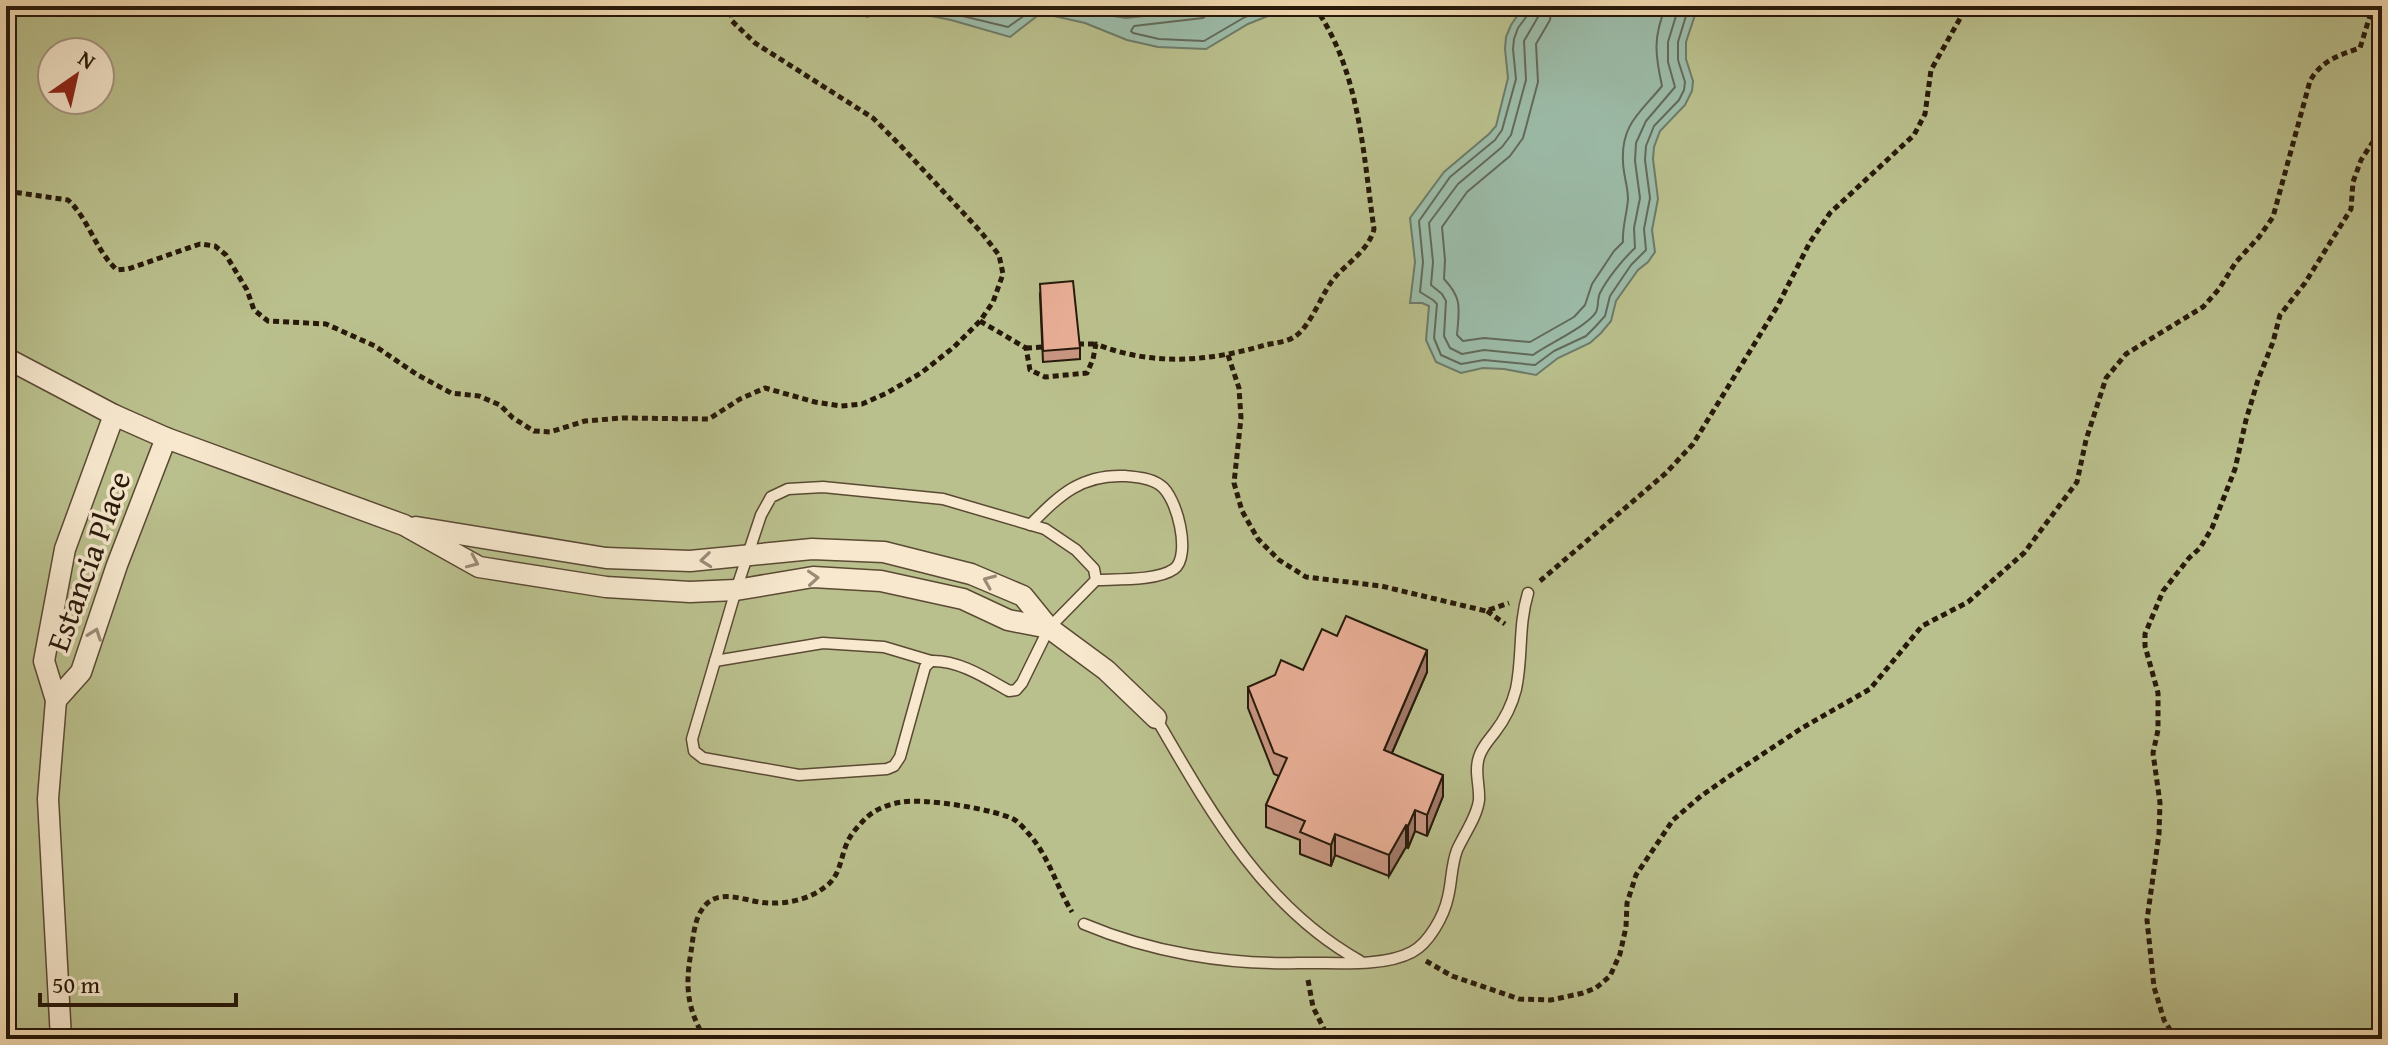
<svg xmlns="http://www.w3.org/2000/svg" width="2388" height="1045" font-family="'Gentium Book Plus',serif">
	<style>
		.green { fill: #bac08d; stroke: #706c4c; stroke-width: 2; fill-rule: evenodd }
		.water { fill: #9cbca9; stroke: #6d7b69; stroke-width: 2 }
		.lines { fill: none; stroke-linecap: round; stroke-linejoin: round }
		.shore { stroke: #626a5a; stroke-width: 2 }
		.lane-casing { stroke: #5a4a34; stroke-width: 13 }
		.street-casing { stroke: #5a4a34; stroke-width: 23 }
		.path { stroke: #27190a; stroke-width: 5; stroke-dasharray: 6 4; stroke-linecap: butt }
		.lane { stroke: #f7e8ce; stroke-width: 10 }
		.street { stroke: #f7e8ce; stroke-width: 20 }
		.wall { fill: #c89682; stroke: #27190a; stroke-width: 2 }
		.shaded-wall { fill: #a37a6a; stroke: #27190a; stroke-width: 2 }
		.building { fill: #e9af97; stroke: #27190a; stroke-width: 2 }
		.oneway { stroke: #998b76 }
		.labels { text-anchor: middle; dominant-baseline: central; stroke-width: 7; stroke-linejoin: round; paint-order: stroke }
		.street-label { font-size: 32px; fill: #27190a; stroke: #f7e8ce }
	</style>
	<rect width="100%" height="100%" fill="#f3dcb3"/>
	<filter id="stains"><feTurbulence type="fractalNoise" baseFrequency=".0025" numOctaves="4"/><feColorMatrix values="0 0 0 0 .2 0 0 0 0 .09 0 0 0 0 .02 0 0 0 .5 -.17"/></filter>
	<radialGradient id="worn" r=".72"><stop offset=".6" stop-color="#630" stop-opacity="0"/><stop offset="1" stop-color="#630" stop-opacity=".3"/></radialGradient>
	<!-- green -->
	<path class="green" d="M6 6H2382V1039H6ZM52 52H100V100H52Z"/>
	<!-- water -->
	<g class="water">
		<polygon points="848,6 1086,6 1089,12 1126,18 1232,6 1293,6 1248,24 1206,49 1158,47 1127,40 1085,23 1041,13 1010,37 951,20 892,8 867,17"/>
		<polygon points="1524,6 1700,6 1697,9 1686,42 1686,59 1693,81 1692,91 1685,105 1660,131 1654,147 1653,159 1658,199 1652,230 1655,252 1648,262 1638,270 1616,301 1611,321 1601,333 1590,343 1558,358 1536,375 1504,369 1483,368 1461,373 1436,362 1426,340 1429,306 1422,303 1410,303 1415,262 1410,218 1444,172 1489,134 1496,126 1508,78 1505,49 1506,37 1511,25"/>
	</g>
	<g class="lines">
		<!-- shore -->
		<g class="shore">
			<polyline points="921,6 1008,27 1038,6"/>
			<polyline points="1210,6 1209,13 1203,18 1134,26 1131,31 1133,33 1159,39 1204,41 1245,17 1272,6"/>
			<polyline points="1530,6 1529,13 1518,28 1514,39 1513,49 1516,79 1502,130 1495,140 1450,177 1419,221 1423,262 1420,292 1433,300 1437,304 1434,338 1441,355 1461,364 1484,360 1535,365 1554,351 1586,336 1595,327 1605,316 1610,296 1631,265 1646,250 1644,229 1650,198 1645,160 1646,146 1654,126 1679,100 1684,90 1685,82 1678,60 1678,42 1689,6"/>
			<path d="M1540 6 1538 17 1524 41 1526 80 1511 135 1502 147 1458 184 1429 223 1433 262 1431 285 1442 294 1446 301 1444 336 1450 348 1462 354 1484 350 1533 355C1548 344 1588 326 1596 312 1599 306 1597 299 1600 293 1607 279 1623 259 1635 248L1634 228 1640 198 1635 161 1636 143 1646 121 1675 87 1668 62V42L1679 6"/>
			<path d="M1552 6 1550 20 1536 44 1538 82 1523 138 1510 156 1467 192 1442 227 1445 260 1444 279C1463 299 1459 309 1457 335L1463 341 1484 338 1530 342 1574 317 1585 305 1592 284 1614 251 1623 242C1622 227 1627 214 1628 199 1628 186 1623 174 1623 161 1621 124 1641 112 1662 86 1655 54 1653 37 1666 6"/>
		</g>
		<!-- lane casing -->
		<g class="lane-casing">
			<g id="lane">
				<path d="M823 487 943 499 1045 529 1076 550 1094 569 1096 580 1049 628 1022 683 1016 690 1009 691C986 678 959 660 931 661L925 667 900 757 894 766 887 769 799 775 703 758 694 751 692 739 736 590 761 515 771 497 788 489Z"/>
				<path d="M1030 525C1059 496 1080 474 1125 476 1136 477 1150 478 1160 485 1177 496 1192 556 1174 569 1157 581 1117 579 1096 580"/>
				<polyline points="715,661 823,643 884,647 931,661"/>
				<path d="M1156 718C1210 811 1263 907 1360 961"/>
				<path d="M1084 924C1150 952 1227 965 1298 963 1332 962 1382 968 1412 952 1429 943 1444 916 1448 897 1452 881 1451 866 1457 850 1464 834 1477 817 1479 800 1480 785 1474 772 1479 757 1482 747 1489 740 1495 732 1505 719 1512 705 1516 689 1523 656 1518 626 1528 593"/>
			</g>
		</g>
		<!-- street casing -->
		<g class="street-casing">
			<g id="street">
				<polyline points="6,358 114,415 166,438 404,525 479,567 606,587 690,592 736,590 813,577 881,581 963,599 1008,620 1049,628"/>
				<polyline points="416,527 606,558 690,561 812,549 884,552 971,574 1023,596 1049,628 1106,670 1156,718"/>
				<polyline points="56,700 81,672 117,565 166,438"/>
				<polyline points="61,1039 48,799 56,700 44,661 65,549 114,415"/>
			</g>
		</g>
		<!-- path -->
		<g class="path">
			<path d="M6 191 68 200C89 219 95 250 117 270L128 269 200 244 215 246 226 255 247 290 254 310 268 321 326 324 375 346 416 374 451 393 479 396 500 405 513 418 534 431 550 432 585 421 622 418 709 419 740 399 765 388 815 402 841 406 862 404 887 393 921 373 954 347 980 321 993 302 1003 274 999 255 981 232 901 146 873 118 755 43 732 21 730 6"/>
			<path d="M980 321 1026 348 1030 370 1045 377 1087 373 1093 359 1096 344C1151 366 1208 362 1265 345 1273 343 1287 342 1294 337 1312 326 1322 291 1336 276 1350 261 1369 249 1374 229 1363 154 1360 70 1314 6"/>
			<polyline points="1078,344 1096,344"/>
			<polyline points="1026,348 1043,347"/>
			<polyline points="1228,355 1239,388 1241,418 1234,483 1242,511 1258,539 1279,560 1306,577 1381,586 1486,611 1509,603"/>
			<polyline points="1540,581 1666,473 1693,444 1777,307 1810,242 1830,213 1914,135 1925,114 1931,70 1967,6"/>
			<polyline points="1487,611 1505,624"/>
			<path d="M1426 961 1452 976 1519 999 1551 1000 1583 993 1596 988 1610 976 1620 954 1626 927 1627 903 1636 875 1673 820 1701 796 1731 775 1802 728 1870 689 1922 626 1968 602 2024 553 2077 482 2086 440 2106 378 2126 354 2203 307 2219 289 2236 262 2259 237 2273 217 2310 81C2321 61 2339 55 2360 48L2373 6"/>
			<polyline points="1308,980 1313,1007 1329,1039"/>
			<path d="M705 1039C687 1008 685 987 691 952 693 939 694 922 701 911 716 885 745 902 768 903 787 904 810 899 825 887 842 875 840 855 849 839 852 833 859 825 864 820 873 810 888 804 902 802 923 798 996 809 1015 820 1019 823 1025 829 1028 833 1049 856 1056 886 1072 912"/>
			<polyline points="2176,1039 2164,1020 2154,987 2147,920 2159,834 2160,803 2153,753 2158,730 2158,693 2145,646 2145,634 2163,591 2189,558 2200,548 2212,528 2235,469 2246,420 2258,380 2273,342 2280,315 2305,283 2351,209 2353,182 2361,160 2382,128"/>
		</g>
		<!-- lane -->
		<use href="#lane" class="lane"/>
		<!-- street -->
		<use href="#street" class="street"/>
	</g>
	<!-- wall -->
	<g class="wall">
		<polygon points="1040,295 1080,348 1080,359 1043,362"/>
		<polygon points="1337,636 1427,672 1392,753 1443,796 1427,836 1415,831 1408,848 1406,847 1389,876 1335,855 1331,866 1300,854 1300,840 1266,827 1266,805 1279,776 1274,774 1248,708 1248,687 1303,670"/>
	</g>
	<!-- shaded-wall -->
	<g class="shaded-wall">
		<polygon points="1427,650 1427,672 1384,771 1384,750"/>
		<polygon points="1443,775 1443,796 1427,836 1427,815"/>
		<polygon points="1415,810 1415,831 1408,848 1408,826"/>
		<polygon points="1406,825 1406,847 1389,876 1389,855"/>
		<polygon points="1335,834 1335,855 1331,866 1331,845"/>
	</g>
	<!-- building -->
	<g class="building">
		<polygon points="1073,281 1080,348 1043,351 1040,284"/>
		<polygon points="1346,616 1427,650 1384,750 1443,775 1427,815 1415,810 1408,826 1406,825 1389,855 1335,834 1331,845 1300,832 1305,821 1266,805 1287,758 1274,753 1248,687 1275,675 1281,660 1303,670 1322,629 1337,636"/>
	</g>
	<!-- one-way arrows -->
	<defs><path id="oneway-chevron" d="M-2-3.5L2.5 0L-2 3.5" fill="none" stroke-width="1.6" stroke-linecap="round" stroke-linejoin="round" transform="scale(2)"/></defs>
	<g class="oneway">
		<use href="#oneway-chevron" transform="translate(706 560) rotate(174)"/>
		<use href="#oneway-chevron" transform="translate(473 562) rotate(24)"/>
		<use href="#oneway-chevron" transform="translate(813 578) rotate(-4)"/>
		<use href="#oneway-chevron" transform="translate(989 581) rotate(-157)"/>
		<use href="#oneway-chevron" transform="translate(95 634) rotate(-70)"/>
	</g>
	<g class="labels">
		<!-- street labels -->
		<g class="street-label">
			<text transform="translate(88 561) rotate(-70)">Estancia Place</text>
		</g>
	</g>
	<!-- margin -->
	<rect width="2388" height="1045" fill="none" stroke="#f3dcb3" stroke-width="32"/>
	<rect x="8" y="8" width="2372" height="1029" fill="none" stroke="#27190a" stroke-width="4"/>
	<rect x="16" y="16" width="2356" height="1013" fill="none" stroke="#27190a" stroke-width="2"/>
	<!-- north arrow -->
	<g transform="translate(76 76) rotate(34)"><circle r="38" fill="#f7e8ce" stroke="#a49580" stroke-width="2"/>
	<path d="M0-6L14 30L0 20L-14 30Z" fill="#8f2418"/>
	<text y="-12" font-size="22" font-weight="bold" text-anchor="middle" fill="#27190a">N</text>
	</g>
	<!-- scale -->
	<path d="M40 993v12h196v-12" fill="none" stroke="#27190a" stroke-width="4"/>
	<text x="52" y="993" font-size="24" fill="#27190a" stroke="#f7e8ce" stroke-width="6" paint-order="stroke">50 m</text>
	<rect width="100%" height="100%" filter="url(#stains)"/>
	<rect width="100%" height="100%" fill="url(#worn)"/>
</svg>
